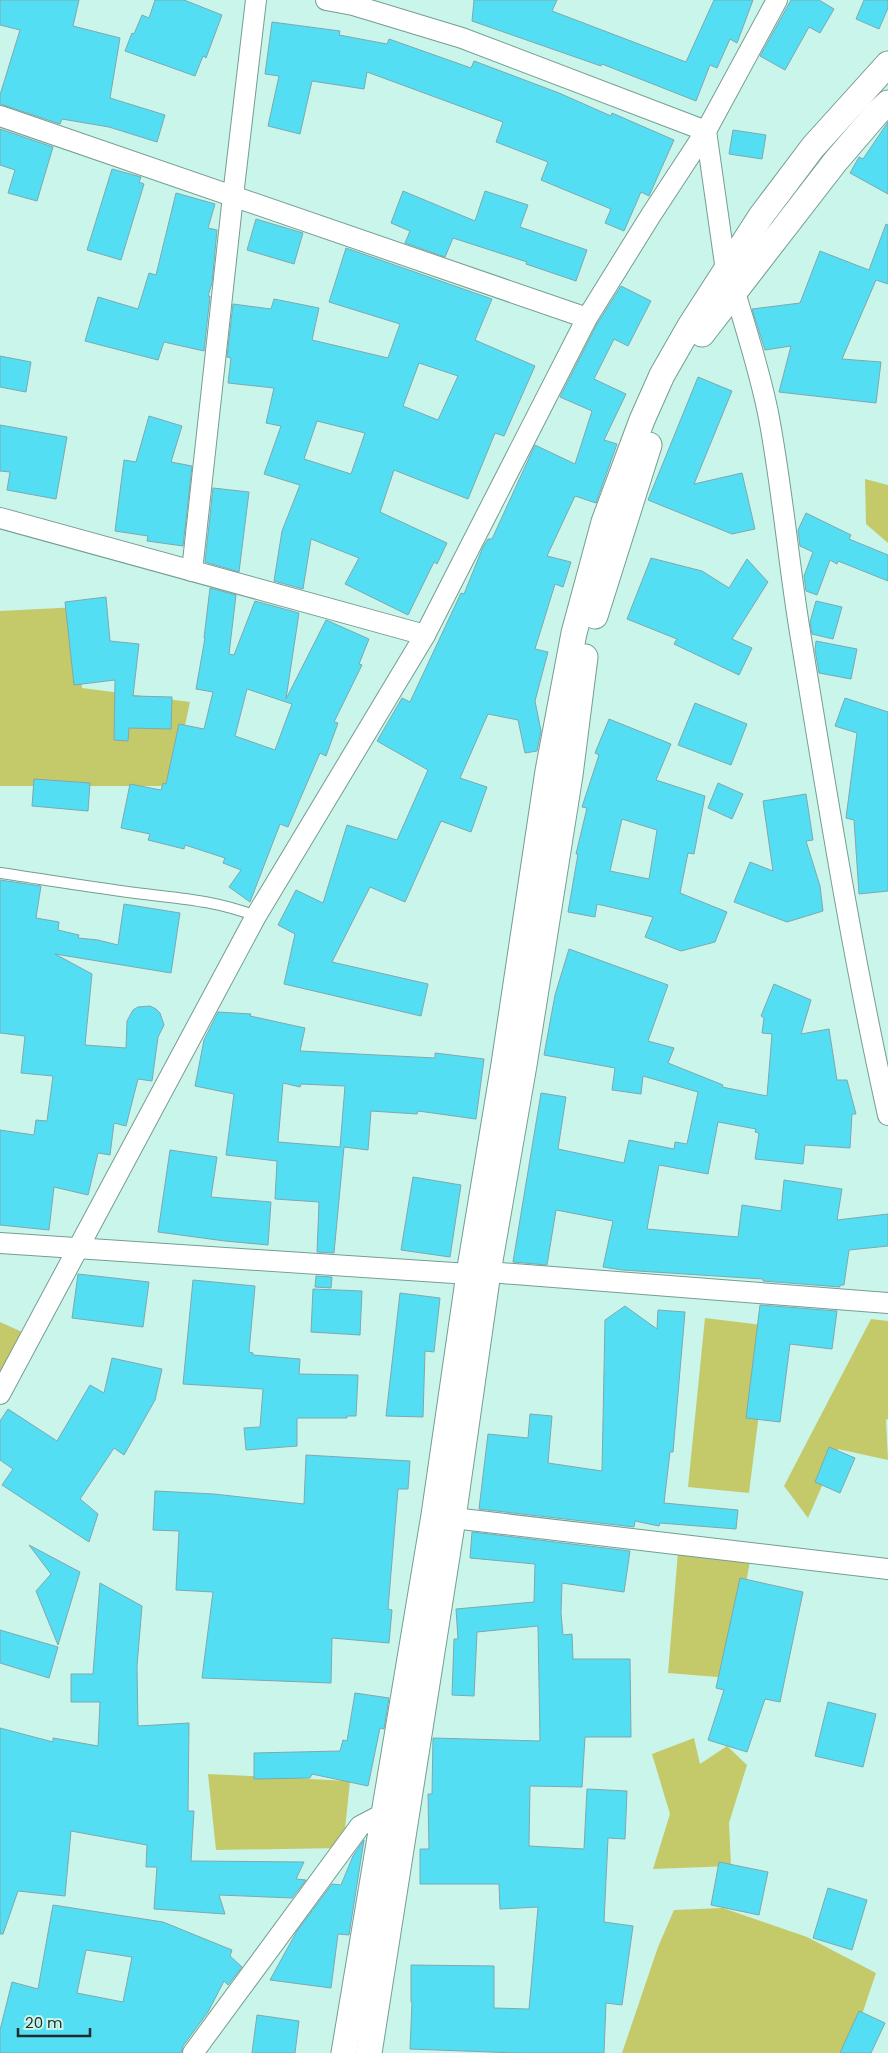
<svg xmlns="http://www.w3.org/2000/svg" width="888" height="2053" font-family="Poppins,sans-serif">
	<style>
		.green { fill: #c4ca6a }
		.building { fill: #54def3; stroke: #7ea8b0; fill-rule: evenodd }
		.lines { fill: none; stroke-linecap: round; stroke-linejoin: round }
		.service-casing { stroke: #759d93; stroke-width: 12 }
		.minor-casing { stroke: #759d93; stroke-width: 22 }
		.tertiary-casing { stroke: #759d93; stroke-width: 27 }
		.service { stroke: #fff; stroke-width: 10 }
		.minor { stroke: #fff; stroke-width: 20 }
		.tertiary { stroke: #fff; stroke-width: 25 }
	</style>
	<rect width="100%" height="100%" fill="#caf5ea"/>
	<!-- green -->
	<g class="green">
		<polygon points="865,479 888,485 888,543 866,524"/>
		<polygon points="79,607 82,688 190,702 172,786 0,786 0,611"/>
		<polygon points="705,1318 770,1326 749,1493 688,1487"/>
		<polygon points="871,1319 888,1321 888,1419 886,1420 888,1460 838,1449 808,1518 784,1486"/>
		<polygon points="0,1322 31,1336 0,1394"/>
		<polygon points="678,1552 750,1561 729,1678 668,1673"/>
		<polygon points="694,1738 700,1764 727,1746 747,1765 729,1823 731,1866 653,1869 670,1814 652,1754"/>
		<polygon points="208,1774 350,1781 343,1848 216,1850"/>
		<polygon points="723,1908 807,1937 876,1973 849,2053 622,2053 658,1947 674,1910"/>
	</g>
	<!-- building -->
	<g class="building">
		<polygon points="0,0 79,0 73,26 120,38 110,98 165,115 157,142 109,127 62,119 60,124 0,104 0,95 20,30 0,25"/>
		<polygon points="155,0 184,0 222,15 206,58 203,56 195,76 125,51 132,33 134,34 142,15 149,18"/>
		<polygon points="474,0 557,0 552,11 686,62 714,0 753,0 737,43 730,39 717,68 710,65 696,101 602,64 601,66 472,21"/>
		<polygon points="791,0 819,0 834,9 820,33 809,27 785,70 760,56"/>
		<polygon points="864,0 888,0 888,8 879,29 856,19"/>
		<polygon points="272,22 340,31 339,35 387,44 389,39 471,68 474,61 559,93 611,116 612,113 674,140 649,196 641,192 624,231 605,223 611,209 541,180 548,162 496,142 503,122 367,72 364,89 312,81 300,134 268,126 279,76 265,74"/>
		<polygon points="888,122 888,194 850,173 859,157 863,159"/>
		<polygon points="0,129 53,147 37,201 8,193 15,170 0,165"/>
		<polygon points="733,130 766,135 762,159 729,154"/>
		<polygon points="112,169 141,177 139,182 144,184 121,260 87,250"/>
		<polygon points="403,191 475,221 485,191 528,205 520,227 587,250 576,281 526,264 527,262 453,238 445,257 405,243 410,231 391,223"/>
		<polygon points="176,193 215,204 208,228 217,230 212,283 208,296 210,296 204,351 164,342 158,360 85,341 98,297 138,309 149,273 156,275"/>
		<polygon points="256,219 303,233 294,264 247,250"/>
		<polygon points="886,224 888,225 888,284 876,280 842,359 881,362 876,403 779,392 791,346 765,350 752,309 800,303 820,251 869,270"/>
		<path d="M346 248 492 299 475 340 535 366 504 436 495 433 468 499 394 470 380 512 447 543 437 564 434 562 408 615 345 584 359 558 311 539 303 589 274 581 282 531 300 485 264 474 281 426 266 423 274 388 228 383 231 358 227 357 233 304 271 309 274 299 319 308 312 340 388 358 400 324 329 302ZM419 363 458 376 438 420 403 406ZM317 421 365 433 351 474 304 459Z"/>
		<polygon points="621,286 651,301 628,346 614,339 594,379 626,394 604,440 617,444 596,503 575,496 547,556 571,562 563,587 555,584 535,649 548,652 535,701 541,731 537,751 525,753 518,720 488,714 460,778 487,787 471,832 441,821 405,902 370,887 332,962 428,984 421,1016 284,984 295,934 278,925 296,890 323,903 347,825 397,840 428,770 377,741 402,698 410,702 461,593 464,594 483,547 488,539 492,539 535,445 575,464 592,411 560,397 597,324"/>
		<polygon points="0,356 31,362 26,392 0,387"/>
		<polygon points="698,377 732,391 694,484 742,473 755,529 732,534 648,500"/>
		<polygon points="149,416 182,426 171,462 192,466 183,546 147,541 148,536 115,531 124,460 136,462"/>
		<polygon points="0,425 67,437 56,499 7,490 10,472 0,471"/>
		<polygon points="213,488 249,492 239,572 205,562"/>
		<polygon points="806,513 851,535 849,539 888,555 888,581 838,561 837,564 830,560 817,595 806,591 804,576 813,552 800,546 798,530"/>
		<polygon points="651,558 702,571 729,588 747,559 768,582 732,639 752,648 739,675 674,644 677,639 627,619"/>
		<path d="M210 588 236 595 229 654 234 655 255 601 299 613 286 699 326 620 369 639 359 664 362 665 334 722 338 723 326 756 320 753 288 827 280 824 250 902 229 887 241 870 223 863 225 858 185 845 184 849 148 840 150 834 121 828 130 784 161 790 163 783 166 784 179 724 204 729 213 692 196 689 205 638H204ZM247 689 292 704 275 750 235 736Z"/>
		<polygon points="106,597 110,641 139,644 133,696 172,697 171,729 129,728 128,741 114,740 115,680 74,685 65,602"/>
		<polygon points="816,601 842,607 833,639 812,634 810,622"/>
		<polygon points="816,641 857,649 851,679 819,673 815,650"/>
		<polygon points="845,698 888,712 888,891 859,894 854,820 846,818 857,733 835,726"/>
		<polygon points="695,703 747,724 731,765 678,745"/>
		<path d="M609 719 671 744 656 780 705 796 694 854 688 853 680 893 727 912 715 942 681 951 645 937 653 917 597 904 595 917 568 912 578 854H576L587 808 582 807 599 755 595 753ZM622 819 657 830 649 879 610 871Z"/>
		<polygon points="34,779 90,783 88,811 32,806"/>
		<polygon points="718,783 743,794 732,819 708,808"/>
		<polygon points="806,794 813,840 806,841 820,886 823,911 787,922 734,902 750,862 773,871 763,801"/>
		<polygon points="0,880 41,886 36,918 59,922 58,930 79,935 78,938 98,940 118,945 124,904 180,913 171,973 55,954 92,974 85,1045 126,1048 127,1021 133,1010 138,1007 150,1006 156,1009 160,1013 164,1025 158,1037 152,1081 138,1079 126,1126 114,1123 110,1155 98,1153 88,1195 54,1187 49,1230 0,1225 0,1130 34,1135 36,1120 47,1121 53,1076 21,1073 25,1036 0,1033"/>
		<polygon points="569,949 668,985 648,1041 674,1048 668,1063 723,1085 722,1087 767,1096 772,1034 762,1033 764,1018 761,1016 774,984 811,1000 801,1034 829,1029 837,1080 847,1080 856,1114 852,1114 850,1148 805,1145 803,1164 755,1159 759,1133 755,1132 756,1129 718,1122 708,1174 659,1165 647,1229 738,1237 742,1205 781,1211 784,1180 842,1189 837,1220 888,1214 888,1246 849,1250 844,1285 840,1285 840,1287 763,1281 763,1279 622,1270 603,1267 613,1221 556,1210 547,1265 513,1262 541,1093 566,1097 558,1149 624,1163 629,1140 674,1149 675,1142 687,1144 698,1092 643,1076 641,1094 612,1090 615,1068 544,1055 555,995"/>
		<path d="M218 1012 251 1014 250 1016 305 1028 300 1051 435 1058V1053L484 1059 476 1119 418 1111 417 1114 371 1111 368 1150 344 1147 334 1253 317 1252 319 1202 275 1199 277 1161 226 1155 234 1094 195 1086 204 1040ZM283 1083 300 1087 301 1084 345 1086 340 1147 278 1142Z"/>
		<polygon points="170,1150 217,1157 211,1197 271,1202 268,1245 225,1241 158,1232"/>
		<polygon points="413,1177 461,1185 450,1257 401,1250"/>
		<polygon points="78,1274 149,1282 143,1327 72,1318"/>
		<polygon points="316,1276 332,1277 331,1288 315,1287"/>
		<polygon points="193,1280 255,1286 249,1352 253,1353 253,1355 300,1359 299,1374 358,1375 356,1416 347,1416 347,1418 297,1418 297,1446 246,1450 244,1428 260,1427 263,1389 183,1384"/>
		<polygon points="313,1289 362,1291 360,1335 311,1332"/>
		<polygon points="400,1293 440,1298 434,1352 425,1351 423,1417 386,1416"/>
		<polygon points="760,1305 837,1311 832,1349 790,1344 780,1422 746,1418"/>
		<polygon points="625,1306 657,1329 658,1310 685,1312 673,1452 670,1452 664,1503 738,1510 736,1529 660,1523 659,1526 635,1521 634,1527 479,1509 488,1434 528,1438 530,1414 552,1416 548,1463 602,1471 605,1320"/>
		<polygon points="112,1358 162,1369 155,1400 124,1455 114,1448 80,1499 98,1514 89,1542 2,1485 13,1469 0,1460 0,1421 8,1409 57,1441 90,1385 104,1393"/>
		<polygon points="829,1447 855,1458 840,1493 815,1482"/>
		<polygon points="306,1455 410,1461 408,1489 398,1489 388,1609 392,1610 389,1643 332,1638 331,1683 202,1678 213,1592 176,1590 179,1531 153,1530 155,1491 214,1494 304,1504"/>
		<polygon points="472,1532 630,1551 624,1592 562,1583 561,1613 563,1635 572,1634 573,1659 630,1659 631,1737 585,1737 582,1787 530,1786 529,1846 584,1849 587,1789 627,1791 625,1839 608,1838 604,1922 633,1926 622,2005 606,2003 604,2053 517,2053 410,2049 412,2002 411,2002 411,1965 494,1966 494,2008 529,2009 538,1907 500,1909 499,1884 420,1884 420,1849 429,1849 428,1794 432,1794 433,1738 540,1741 538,1626 477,1632 474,1696 452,1695 454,1639 458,1639 456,1609 534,1602 535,1564 470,1558"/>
		<polygon points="29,1545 80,1572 58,1645 36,1591 51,1574"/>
		<polygon points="740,1578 803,1592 780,1702 765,1699 747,1752 708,1740 724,1690 716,1688"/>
		<polygon points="100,1583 142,1606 137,1666 138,1726 189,1723 188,1811 194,1811 191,1861 304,1862 296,1879 306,1880 292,1898 219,1895 225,1914 154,1909 157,1867 146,1867 147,1845 71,1831 65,1896 18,1891 3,1934 0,1934 0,1728 53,1742 53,1738 98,1746 100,1702 71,1702 71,1674 93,1674"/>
		<polygon points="0,1630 58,1647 49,1678 0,1663"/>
		<polygon points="355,1693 389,1698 384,1729 380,1728 368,1786 312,1774 310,1778 254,1779 254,1753 340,1751 343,1740 347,1741"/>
		<polygon points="828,1702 876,1714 863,1767 815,1756"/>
		<polygon points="364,1840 349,1935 338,1934 331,1988 270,1980 297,1931 332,1884 341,1885 353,1856"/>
		<polygon points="719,1862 768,1872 759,1915 711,1905"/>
		<polygon points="828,1888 867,1900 852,1950 813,1938"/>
		<path d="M53 1905 163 1922 232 1950 230 1956 242 1967 228 1985 224 1981 208 2012 183 2046 181 2053H0V2030L12 1982 38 1989ZM86 1950 132 1957 123 2002 77 1993Z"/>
		<polygon points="859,2011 885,2023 871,2053 840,2053"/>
		<polygon points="257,2015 299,2021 295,2053 252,2053"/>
	</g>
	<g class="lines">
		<!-- service casing -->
		<g class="service-casing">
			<path id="service" d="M0 873C48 880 96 888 144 894 186 899 216 901 256 916"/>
		</g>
		<!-- minor casing -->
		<g class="minor-casing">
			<g id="minor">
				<polyline points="326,0 353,5 462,38 706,131 726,271"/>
				<polyline points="0,116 587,318"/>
				<path d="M735 292C747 333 761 375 769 418 782 487 788 557 799 626 826 790 852 954 888 1115"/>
				<polyline points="0,518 425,635"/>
				<polyline points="192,571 233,196 256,0"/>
				<polyline points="0,1243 469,1274"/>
				<polyline points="488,1272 888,1303"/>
				<polyline points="0,1394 256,916 425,635 587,318 651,215 706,131 777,0"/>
				<polyline points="453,1518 888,1569"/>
				<polyline points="193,2053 360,1826 383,1814"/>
			</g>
		</g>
		<!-- tertiary casing -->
		<g class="tertiary-casing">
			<g id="tertiary">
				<polyline points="702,334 835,162 877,113 888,103"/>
				<polyline points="595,616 649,445"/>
				<polyline points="344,2053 434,1515 469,1274 504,1064 548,771 574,633 604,522 642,420 662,375 690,326 761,216 813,147 888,64"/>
				<polyline points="369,2053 453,1518 488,1272 524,1065 570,775 585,657"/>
			</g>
		</g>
		<!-- service -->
		<use href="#service" class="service"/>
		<!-- minor -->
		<use href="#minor" class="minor"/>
		<!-- tertiary -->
		<use href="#tertiary" class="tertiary"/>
	</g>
	<!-- scale -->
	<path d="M18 2028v8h72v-8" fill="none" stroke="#1d2e2a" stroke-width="2.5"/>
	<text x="25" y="2028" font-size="15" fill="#1d2e2a" stroke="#caf5ea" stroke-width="4" paint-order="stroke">20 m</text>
</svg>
